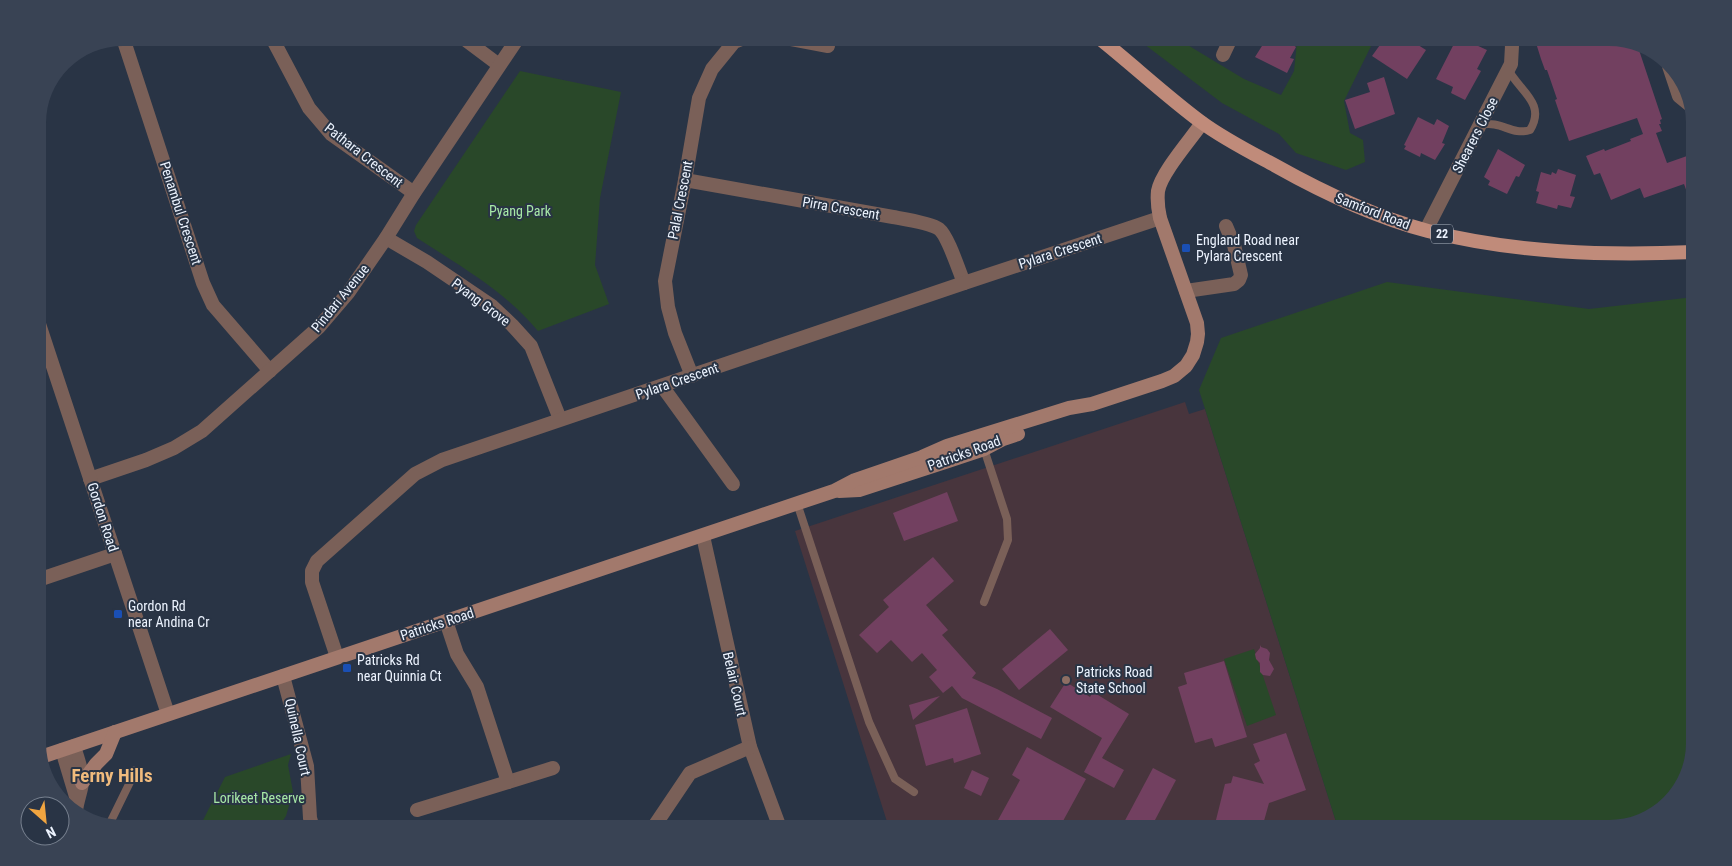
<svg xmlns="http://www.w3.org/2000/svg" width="1732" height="866" font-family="'Roboto Condensed',sans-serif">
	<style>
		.education { fill: #48353d }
		.green { fill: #294829 }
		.building { fill: #724060 }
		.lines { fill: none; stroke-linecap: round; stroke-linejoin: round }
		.service { stroke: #7a6058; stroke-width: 8 }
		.minor { stroke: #7a6058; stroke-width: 14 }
		.tertiary { stroke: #7a6058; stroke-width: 14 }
		.secondary { stroke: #a2796c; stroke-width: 14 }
		.primary { stroke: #c08b7a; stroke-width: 14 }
		.transit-dot { fill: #1a4fb4; stroke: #293445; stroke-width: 2 }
		.education-dot { fill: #8d6e63; stroke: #293445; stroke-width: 2 }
		.labels { text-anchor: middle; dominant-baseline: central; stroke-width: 4; stroke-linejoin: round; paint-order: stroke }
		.shield { fill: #293445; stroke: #b2bac6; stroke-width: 1 }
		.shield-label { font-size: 12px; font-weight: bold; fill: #ecf3fe }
		.street-label { font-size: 14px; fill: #ecf3fe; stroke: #293445 }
		.park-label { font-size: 14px; fill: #a7e8a6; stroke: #293445 }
		.poi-label { font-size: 14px; fill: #ecf3fe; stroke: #293445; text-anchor: start }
		.district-label { font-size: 19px; font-weight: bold; fill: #f0bb7d; stroke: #293445 }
	</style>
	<rect width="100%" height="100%" fill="#293445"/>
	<!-- education -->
	<polygon class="education" points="1185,402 1189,414 1205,409 1338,828 889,828 795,531"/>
	<!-- green -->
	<g class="green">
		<polygon points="1136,38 1176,38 1244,79 1281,95 1294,71 1297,42 1289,38 1375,38 1344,101 1350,133 1363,140 1365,162 1346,170 1296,153 1279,134 1222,103"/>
		<path d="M520 71 621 92 600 198 595 265 609 304 538 331C505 291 460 266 417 238L414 231 416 225Z"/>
		<polygon points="1387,282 1589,309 1694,297 1694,742 1686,780 1656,814 1609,828 1338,828 1199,390 1221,338"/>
		<polygon points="1254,649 1276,715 1247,726 1224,659"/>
		<polygon points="291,754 288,765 293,792 286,816 278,828 199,828 225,777"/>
	</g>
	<!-- building -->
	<g class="building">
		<polygon points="1267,38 1286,38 1293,41 1292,44 1296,47 1290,58 1294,59 1287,73 1255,57"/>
		<polygon points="1385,38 1407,38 1426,50 1407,79 1372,56"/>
		<polygon points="1457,38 1480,38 1476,45 1487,50 1477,69 1481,71 1465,100 1451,93 1453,87 1436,79"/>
		<polygon points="1537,38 1608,38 1634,44 1637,51 1639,50 1662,119 1660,120 1661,124 1659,124 1662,131 1656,133 1667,163 1687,156 1688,158 1694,156 1694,209 1693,209 1684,184 1644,198 1640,188 1611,200 1600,173 1594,175 1586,156 1604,149 1605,151 1631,141 1630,139 1643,134 1637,118 1569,141 1555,100 1557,99 1547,70 1545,70 1541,59 1536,43 1538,42"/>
		<polygon points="1384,77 1395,114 1355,129 1345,100 1370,92 1367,83"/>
		<polygon points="1418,117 1434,125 1437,119 1449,126 1442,143 1445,144 1435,160 1421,153 1420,157 1404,149 1406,146 1404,145"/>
		<polygon points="1498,149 1525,165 1519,177 1516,176 1507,194 1488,185 1490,181 1484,177"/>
		<polygon points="1558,169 1576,175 1570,196 1575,197 1571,208 1558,205 1557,209 1536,203 1539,192 1536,191 1541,172 1551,175 1552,172 1556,174"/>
		<polygon points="947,492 958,521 904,541 893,513"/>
		<polygon points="933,557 954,581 926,605 948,630 942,635 976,673 972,678 997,689 1052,718 1041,739 962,698 952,686 943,693 929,677 937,670 922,653 912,662 891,640 877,653 859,635 889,607 883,600"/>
		<polygon points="1050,629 1068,650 1019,690 1002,669"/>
		<polygon points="1260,645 1261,647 1267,649 1270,653 1269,660 1274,669 1270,676 1263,675 1260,672 1260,663 1256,659 1255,654 1260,648"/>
		<polygon points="1224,661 1247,737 1215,747 1212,738 1195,743 1178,687 1187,684 1184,673"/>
		<polygon points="1066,682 1090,697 1093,692 1129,714 1102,758 1124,770 1114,788 1084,772 1102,738 1050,707"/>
		<polygon points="940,696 913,720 909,705"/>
		<polygon points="967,708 981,754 954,763 953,758 926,766 915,725"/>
		<polygon points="1286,733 1306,790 1269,803 1262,828 1247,828 1216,820 1225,784 1231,783 1233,776 1264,784 1254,764 1260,761 1253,744"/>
		<polygon points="1027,747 1086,779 1063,821 1077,828 1014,828 998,820 1020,780 1012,775"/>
		<polygon points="1153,768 1176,780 1155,820 1150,828 1121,828"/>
		<polygon points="972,770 989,778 981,796 964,788"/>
	</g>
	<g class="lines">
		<!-- service -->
		<g class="service">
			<path d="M1480 125C1502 120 1511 136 1530 130 1547 103 1518 90 1508 69"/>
			<polyline points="797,503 869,722 895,779 914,792"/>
			<polyline points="984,602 1008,540 1007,519 984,449"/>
			<polyline points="109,825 133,776 134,770"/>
		</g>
		<!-- minor -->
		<g class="minor">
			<polyline points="123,38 203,283 213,305 270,371"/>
			<polyline points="272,38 309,108 331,134 414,193"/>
			<polyline points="463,38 499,65"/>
			<polyline points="786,38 828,46"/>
			<polyline points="1223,55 1231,38"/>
			<polyline points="1669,66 1679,96 1690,105"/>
			<path d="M685 180 893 217C904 219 931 223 939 229 948 236 959 271 964 283"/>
			<polyline points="1426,230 1511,64 1512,46 1510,38"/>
			<polyline points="386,238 427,262 492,306 512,325 531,346 560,419"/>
			<polyline points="1186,291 1234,284 1239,280 1241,275 1234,245 1226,226"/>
			<polyline points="692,376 675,333 668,307 665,281 685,180 699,98 712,69 734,42 744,38"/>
			<polyline points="662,386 733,484"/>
			<polyline points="90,479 146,460 174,448 202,431 319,327 348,293 386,238 414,193 518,38"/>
			<polyline points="703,536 750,747 780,828"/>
			<polyline points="38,580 115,554"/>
			<polyline points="337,657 312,582 312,571 317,561 415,474 442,460 964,283 1160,218"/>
			<polyline points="283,676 307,766 310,818 313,828"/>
			<polyline points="508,782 553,768"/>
			<polyline points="417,810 508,782 477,687 457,654 446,621"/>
			<polyline points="653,828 690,773 750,747"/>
		</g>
		<!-- tertiary -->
		<g class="tertiary">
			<polyline points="38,321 168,714"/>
			<path d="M74 746C77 758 83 770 82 783 81 792 77 801 76 811"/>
			<polyline points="62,750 77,800"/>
		</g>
		<!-- secondary -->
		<g class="secondary">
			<polyline points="839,491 859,490 948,461 984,449 1003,439 1018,434"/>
			<path d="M41 757 834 491 855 480 922 457 947 446 1069 408 1092 404 1162 381 1174 376 1186 366 1193 355 1197 342 1198 334 1197 323 1160 218C1158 209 1157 201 1158 191 1161 173 1191 139 1202 123"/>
			<polyline points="82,783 96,764 106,754 115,732"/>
		</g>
		<!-- primary -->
		<path class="primary" d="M1099 38C1133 65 1166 96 1201 122 1224 139 1250 152 1276 166 1324 193 1375 217 1428 231 1515 253 1605 256 1694 252"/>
	</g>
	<!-- markers -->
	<g class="transit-dot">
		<rect x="1181" y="243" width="10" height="10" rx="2.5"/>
		<rect x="113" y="609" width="10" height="10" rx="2.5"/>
		<rect x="342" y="663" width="10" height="10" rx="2.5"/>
	</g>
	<circle class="education-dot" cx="1066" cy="680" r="5"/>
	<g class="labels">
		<!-- shield labels -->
		<rect class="shield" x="1431" y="224.5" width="22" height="19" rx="4"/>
		<g class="shield-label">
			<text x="1442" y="234">22</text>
		</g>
		<!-- street labels -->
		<g class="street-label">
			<text transform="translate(1475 135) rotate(-63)">Shearers Close</text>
			<text transform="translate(364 155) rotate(38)">Pathara Crescent</text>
			<text transform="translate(680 200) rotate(-79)">Palal Crescent</text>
			<text transform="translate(841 208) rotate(10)">Pirra Crescent</text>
			<text transform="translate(1373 211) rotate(21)">Samford Road</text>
			<text transform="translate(181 213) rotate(72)">Penambul Crescent</text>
			<text transform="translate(1060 251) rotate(-18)">Pylara Crescent</text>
			<text transform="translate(340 298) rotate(-51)">Pindari Avenue</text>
			<text transform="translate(481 302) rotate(37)">Pyang Grove</text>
			<text transform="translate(677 381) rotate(-19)">Pylara Crescent</text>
			<text transform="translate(964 453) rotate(-20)">Patricks Road</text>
			<text transform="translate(103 517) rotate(72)">Gordon Road</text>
			<text transform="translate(437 624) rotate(-18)">Patricks Road</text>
			<text transform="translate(735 684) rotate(77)">Belair Court</text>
			<text transform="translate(298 737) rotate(78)">Quinella Court</text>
		</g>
		<!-- park labels -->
		<g class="park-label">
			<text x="520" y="211">Pyang Park</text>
			<text x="259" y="798">Lorikeet Reserve</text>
		</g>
		<!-- poi labels -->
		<g class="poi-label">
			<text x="1196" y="240">England Road near<tspan x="1196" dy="16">Pylara Crescent</tspan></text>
			<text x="128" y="606">Gordon Rd<tspan x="128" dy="16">near Andina Cr</tspan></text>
			<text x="357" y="660">Patricks Rd<tspan x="357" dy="16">near Quinnia Ct</tspan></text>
			<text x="1076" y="672">Patricks Road<tspan x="1076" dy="16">State School</tspan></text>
		</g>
		<!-- district labels -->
		<g class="district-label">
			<text x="112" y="775">Ferny Hills</text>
		</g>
	</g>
	<!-- crop -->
	<path d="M0 0H1732V866H0ZM123 46H1609A77 77 0 0 1 1686 123V743A77 77 0 0 1 1609 820H123A77 77 0 0 1 46 743V123A77 77 0 0 1 123 46Z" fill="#394354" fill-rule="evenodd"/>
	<!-- north arrow -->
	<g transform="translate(45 821) rotate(153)"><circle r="24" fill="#293445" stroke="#77808f"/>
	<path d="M0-4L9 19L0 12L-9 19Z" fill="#f1a540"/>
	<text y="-8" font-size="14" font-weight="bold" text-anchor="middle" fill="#ecf3fe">N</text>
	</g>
</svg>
